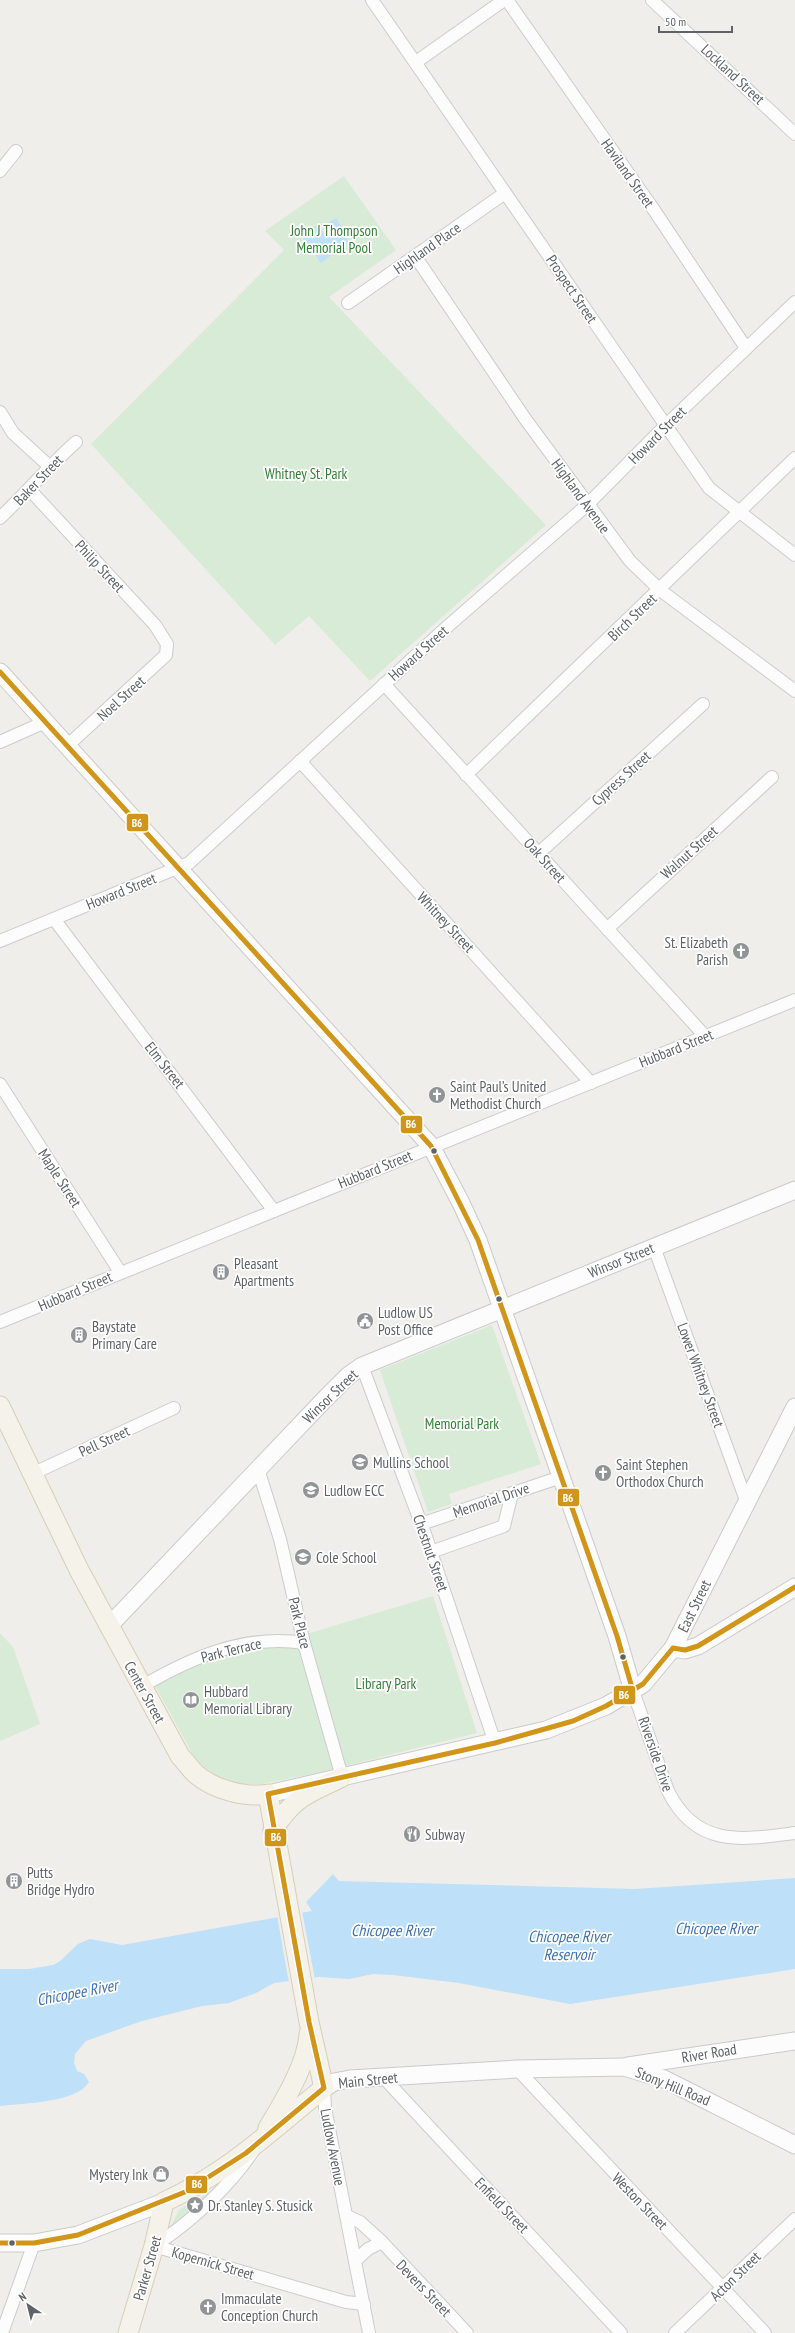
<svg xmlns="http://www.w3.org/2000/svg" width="795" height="2333" font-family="'PT Sans Narrow',sans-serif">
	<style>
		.green { fill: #d8ebd6 }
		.water { fill: #bfe0f9 }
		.pier { fill: #efeeea }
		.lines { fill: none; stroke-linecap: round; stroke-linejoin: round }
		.street-casing { stroke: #cbcccc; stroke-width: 14 }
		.secondary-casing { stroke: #cacacb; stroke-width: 19 }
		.primary-casing { stroke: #d7ceb8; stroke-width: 21 }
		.street { stroke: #fdfcfc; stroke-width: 12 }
		.secondary { stroke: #fdfcfc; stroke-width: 17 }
		.primary { stroke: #f4f2e9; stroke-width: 19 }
		.bus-1-casing { stroke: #fff; stroke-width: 8 }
		.bus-1 { stroke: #d1951a; stroke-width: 5 }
		.bus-dot { fill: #5f6368; stroke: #fff; stroke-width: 1.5 }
		.labels { text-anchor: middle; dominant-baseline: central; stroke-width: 3.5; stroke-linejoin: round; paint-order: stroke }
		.street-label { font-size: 15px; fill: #5f6368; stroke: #fff }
		.park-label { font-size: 15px; fill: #348238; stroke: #fff }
		.poi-label { font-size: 15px; fill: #5f6368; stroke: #fff; text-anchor: start }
		.water-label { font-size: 16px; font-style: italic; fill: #4174aa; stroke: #fff }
		.line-badge { stroke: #fff; stroke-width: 1.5 }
		.badge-label { font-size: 11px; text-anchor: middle; font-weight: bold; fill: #fff }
	</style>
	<rect width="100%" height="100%" fill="#efeeea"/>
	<!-- green -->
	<g class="green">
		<polygon points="344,176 396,250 329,297 546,525 370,681 309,616 275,645 91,444 284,250 265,231"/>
		<polygon points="492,1325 541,1464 449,1494 452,1504 428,1512 380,1370"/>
		<polygon points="433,1596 477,1733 317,1773 262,1784 239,1784 217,1776 197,1762 152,1680 223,1649 304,1643 303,1635"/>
		<polygon points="0,1633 13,1647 40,1724 0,1741"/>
		<polygon points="213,2190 173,2229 170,2228 179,2210"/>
	</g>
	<!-- water -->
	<g class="water">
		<polygon points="336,218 347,234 348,242 321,263 302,236 317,225 327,238 335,233 328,223"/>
		<path d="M333 1874 339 1881 635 1889 795 1878V1969L570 2004 459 1983 393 1975 373 1974 349 1979 319 1977 274 1983 256 1993 229 2003 202 2006 142 2021 86 2041 75 2054 74 2063 77 2071 84 2074 89 2082C77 2103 23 2103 0 2106V1969H29L53 1965 60 1961 78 1944 90 1939 122 1945 312 1911 306 1902Z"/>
	</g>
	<!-- pier -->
	<polygon class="pier" points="302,1911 315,1980 289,1983 277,1915"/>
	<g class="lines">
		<!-- street casing -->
		<g class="street-casing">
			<g id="street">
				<polyline points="372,0 709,488 795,555"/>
				<polyline points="507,0 654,210 746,348"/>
				<polyline points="652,0 795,134"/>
				<polyline points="416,62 504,0"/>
				<polyline points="0,171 16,151"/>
				<polyline points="415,256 526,420 630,561 660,590 795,691"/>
				<polyline points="348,303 505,193"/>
				<polyline points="0,412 13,433 49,466"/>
				<polyline points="30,490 155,625 167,644 166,655 66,747"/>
				<path d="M0 518C26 493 49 466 76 442"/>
				<polyline points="384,684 705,1036"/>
				<polyline points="0,742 45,722"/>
				<polyline points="300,761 591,1083"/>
				<polyline points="466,775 795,458"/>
				<polyline points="539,853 703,704"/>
				<polyline points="54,919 274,1211"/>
				<polyline points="607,929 772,777"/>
				<polyline points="0,941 189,863 448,626 587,505 665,426 795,302"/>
				<polyline points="0,1084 120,1272"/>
				<polyline points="654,1247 747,1503"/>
				<polyline points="0,1322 795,1000"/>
				<polyline points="362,1366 425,1534 495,1743"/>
				<polyline points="258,1469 280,1539 304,1643 342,1777"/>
				<polyline points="34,1473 174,1408"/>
				<polyline points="421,1524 561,1477"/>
				<polyline points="431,1552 504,1526 512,1493"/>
				<path d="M141 1687C192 1657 245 1634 304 1643"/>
				<path d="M633 1691 668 1791C696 1848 742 1840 795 1833"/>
				<polyline points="517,2069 765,2333"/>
				<polyline points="383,2077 621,2333"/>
				<polyline points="324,2088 325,2108 369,2333"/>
				<polyline points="347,2216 360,2222 382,2242"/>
				<polyline points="154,2246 346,2302 364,2304"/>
				<path d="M154 2246C190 2223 230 2186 253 2151"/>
				<polyline points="356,2260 368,2249 382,2242 467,2333"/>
				<polyline points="2,2333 34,2243"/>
				<polyline points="675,2333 795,2219"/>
			</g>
		</g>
		<!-- secondary casing -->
		<g class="secondary-casing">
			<g id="secondary">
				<polyline points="0,672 431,1146 461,1203 478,1240 617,1636 633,1691"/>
				<polyline points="109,1626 323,1401 348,1376 362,1366 795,1190"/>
				<polyline points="673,1648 685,1650 698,1646 795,1587"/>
				<polyline points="268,1794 546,1730 606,1706 643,1684 673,1648 795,1407"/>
				<polyline points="628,2066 795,2041"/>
				<polyline points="324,2088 334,2082 350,2079 517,2069 624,2067 664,2079 795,2145"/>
				<polyline points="0,2243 34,2243 78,2235 164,2202"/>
			</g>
		</g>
		<!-- primary casing -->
		<g class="primary-casing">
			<g id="primary">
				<path d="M0 1406 79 1570 180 1756C186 1762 191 1770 197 1775 215 1790 246 1798 268 1794L309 2022 324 2088C269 2132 229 2172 164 2202L154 2246 128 2333"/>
				<path d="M273 1830C294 1796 308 1794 342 1777"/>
				<path d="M268 2128C284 2102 307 2064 309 2034"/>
			</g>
		</g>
		<!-- street -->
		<use href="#street" class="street"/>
		<!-- secondary -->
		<use href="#secondary" class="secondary"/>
		<!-- primary -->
		<use href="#primary" class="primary"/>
		<!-- bus-1 casing -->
		<g class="bus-1-casing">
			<g id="bus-1">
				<polyline points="0,672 431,1146 478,1240 617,1636 633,1691"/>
				<polyline points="0,2243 34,2243 78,2235 185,2192 246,2153 324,2088 309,2022 268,1794 495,1743 573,1721 606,1706 643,1684 673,1648 685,1650 698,1646 795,1587"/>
			</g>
		</g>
		<!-- bus-1 -->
		<use href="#bus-1" class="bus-1"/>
	</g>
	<!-- icons -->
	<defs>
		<g id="church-disc" transform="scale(0.9)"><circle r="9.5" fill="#919496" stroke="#fff"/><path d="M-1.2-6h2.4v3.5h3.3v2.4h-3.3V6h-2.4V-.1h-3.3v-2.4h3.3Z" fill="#fff"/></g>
		<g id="building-disc" transform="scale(0.9)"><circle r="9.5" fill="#919496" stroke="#fff"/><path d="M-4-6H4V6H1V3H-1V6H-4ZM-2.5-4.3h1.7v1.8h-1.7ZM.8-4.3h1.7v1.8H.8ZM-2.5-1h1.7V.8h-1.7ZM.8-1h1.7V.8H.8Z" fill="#fff"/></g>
		<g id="civic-disc" transform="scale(0.9)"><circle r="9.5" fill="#919496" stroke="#fff"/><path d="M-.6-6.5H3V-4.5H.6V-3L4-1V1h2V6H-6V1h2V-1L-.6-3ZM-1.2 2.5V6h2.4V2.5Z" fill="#fff"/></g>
		<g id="school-disc" transform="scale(0.9)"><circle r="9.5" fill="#919496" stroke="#fff"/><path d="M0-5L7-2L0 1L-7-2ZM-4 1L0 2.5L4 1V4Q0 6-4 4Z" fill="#fff"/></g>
		<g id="library-disc" transform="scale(0.9)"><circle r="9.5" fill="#919496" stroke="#fff"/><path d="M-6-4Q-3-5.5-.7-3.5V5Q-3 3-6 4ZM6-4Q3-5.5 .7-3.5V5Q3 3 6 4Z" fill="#fff"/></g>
		<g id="restaurant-disc" transform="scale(0.9)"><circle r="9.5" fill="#919496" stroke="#fff"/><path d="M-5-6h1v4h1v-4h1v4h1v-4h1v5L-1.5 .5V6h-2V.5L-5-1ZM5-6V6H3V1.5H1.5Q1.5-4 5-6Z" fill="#fff"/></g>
		<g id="shop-disc" transform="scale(0.9)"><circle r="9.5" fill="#919496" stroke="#fff"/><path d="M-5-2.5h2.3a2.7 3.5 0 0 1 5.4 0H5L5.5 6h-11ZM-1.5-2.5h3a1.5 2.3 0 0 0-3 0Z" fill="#fff"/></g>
		<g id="sight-disc" transform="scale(0.9)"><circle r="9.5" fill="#919496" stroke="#fff"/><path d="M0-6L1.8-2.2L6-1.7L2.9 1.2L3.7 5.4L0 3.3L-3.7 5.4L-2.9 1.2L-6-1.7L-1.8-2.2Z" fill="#fff"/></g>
	</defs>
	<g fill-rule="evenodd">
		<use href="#church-disc" x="741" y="951"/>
		<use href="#church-disc" x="437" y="1095"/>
		<use href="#building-disc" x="221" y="1272"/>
		<use href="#civic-disc" x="365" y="1321"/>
		<use href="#building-disc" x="79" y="1335"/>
		<use href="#school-disc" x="360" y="1462"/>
		<use href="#church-disc" x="603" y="1473"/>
		<use href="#school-disc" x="311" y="1490"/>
		<use href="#school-disc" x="303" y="1557"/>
		<use href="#library-disc" x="191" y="1700"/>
		<use href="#restaurant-disc" x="412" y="1834"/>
		<use href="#building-disc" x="14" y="1881"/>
		<use href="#shop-disc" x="161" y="2174"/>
		<use href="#sight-disc" x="195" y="2205"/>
		<use href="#church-disc" x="208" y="2307"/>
	</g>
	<!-- markers -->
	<g class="bus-dot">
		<circle cx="434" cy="1151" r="3.5"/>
		<circle cx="499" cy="1299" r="3.5"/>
		<circle cx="623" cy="1657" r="3.5"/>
		<circle cx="12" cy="2243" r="3.5"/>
	</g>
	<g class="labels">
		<!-- street labels -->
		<g class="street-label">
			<text transform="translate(733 74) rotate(43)">Lockland Street</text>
			<text transform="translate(628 173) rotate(55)">Haviland Street</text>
			<text transform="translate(427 248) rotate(-35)">Highland Place</text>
			<text transform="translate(572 289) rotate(56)">Prospect Street</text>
			<text transform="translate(657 435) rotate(-45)">Howard Street</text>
			<text transform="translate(38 480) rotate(-46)">Baker Street</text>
			<text transform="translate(581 496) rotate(54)">Highland Avenue</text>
			<text transform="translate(100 566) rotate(47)">Philip Street</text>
			<text transform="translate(632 617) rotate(-44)">Birch Street</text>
			<text transform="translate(418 653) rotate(-42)">Howard Street</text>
			<text transform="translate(121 698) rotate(-42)">Noel Street</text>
			<text transform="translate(621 778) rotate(-42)">Cypress Street</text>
			<text transform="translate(689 852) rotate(-42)">Walnut Street</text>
			<text transform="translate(545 860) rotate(48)">Oak Street</text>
			<text transform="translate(121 891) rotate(-22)">Howard Street</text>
			<text transform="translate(446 922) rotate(47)">Whitney Street</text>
			<text transform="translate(676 1048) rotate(-22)">Hubbard Street</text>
			<text transform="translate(165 1065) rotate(52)">Elm Street</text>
			<text transform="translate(375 1169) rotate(-22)">Hubbard Street</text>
			<text transform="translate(60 1178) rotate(57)">Maple Street</text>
			<text transform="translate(621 1260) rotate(-22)">Winsor Street</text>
			<text transform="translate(75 1291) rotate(-23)">Hubbard Street</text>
			<text transform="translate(701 1375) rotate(70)">Lower Whitney Street</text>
			<text transform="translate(330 1396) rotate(-44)">Winsor Street</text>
			<text transform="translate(104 1441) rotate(-25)">Pell Street</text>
			<text transform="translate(491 1500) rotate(-19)">Memorial Drive</text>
			<text transform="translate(431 1553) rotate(71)">Chestnut Street</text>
			<text transform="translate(694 1606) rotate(-64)">East Street</text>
			<text transform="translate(300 1623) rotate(76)">Park Place</text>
			<text transform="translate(231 1650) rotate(-14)">Park Terrace</text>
			<text transform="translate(145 1692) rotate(61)">Center Street</text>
			<text transform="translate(656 1754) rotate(71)">Riverside Drive</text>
			<text transform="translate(709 2053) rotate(-9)">River Road</text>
			<text transform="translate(368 2080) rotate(-6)">Main Street</text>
			<text transform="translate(673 2086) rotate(22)">Stony Hill Road</text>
			<text transform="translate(333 2147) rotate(79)">Ludlow Avenue</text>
			<text transform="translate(640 2201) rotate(46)">Weston Street</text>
			<text transform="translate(502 2205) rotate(46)">Enfield Street</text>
			<text transform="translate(213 2263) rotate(16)">Kopernick Street</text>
			<text transform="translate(147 2268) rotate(-74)">Parker Street</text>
			<text transform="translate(735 2276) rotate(-44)">Acton Street</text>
			<text transform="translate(424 2288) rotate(46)">Devens Street</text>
		</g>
		<!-- park labels -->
		<g class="park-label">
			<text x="334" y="230">John J Thompson<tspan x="334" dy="17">Memorial Pool</tspan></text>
			<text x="306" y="473">Whitney St. Park</text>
			<text x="462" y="1423">Memorial Park</text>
			<text x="386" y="1683">Library Park</text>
		</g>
		<!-- poi labels -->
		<g class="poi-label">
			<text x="728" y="942" text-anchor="end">St. Elizabeth<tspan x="728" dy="17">Parish</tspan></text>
			<text x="450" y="1086">Saint Paul’s United<tspan x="450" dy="17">Methodist Church</tspan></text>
			<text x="234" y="1263">Pleasant<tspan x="234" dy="17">Apartments</tspan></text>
			<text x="378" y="1312">Ludlow US<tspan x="378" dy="17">Post Office</tspan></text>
			<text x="92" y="1326">Baystate<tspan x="92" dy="17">Primary Care</tspan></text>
			<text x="373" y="1462">Mullins School</text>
			<text x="616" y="1464">Saint Stephen<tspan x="616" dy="17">Orthodox Church</tspan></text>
			<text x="324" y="1490">Ludlow ECC</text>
			<text x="316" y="1557">Cole School</text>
			<text x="204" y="1691">Hubbard<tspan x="204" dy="17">Memorial Library</tspan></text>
			<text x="425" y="1834">Subway</text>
			<text x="27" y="1872">Putts<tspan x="27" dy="17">Bridge Hydro</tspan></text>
			<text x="148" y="2174" text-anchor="end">Mystery Ink</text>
			<text x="208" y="2205">Dr. Stanley S. Stusick</text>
			<text x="221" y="2298">Immaculate<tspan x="221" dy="17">Conception Church</tspan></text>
		</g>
		<!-- water labels -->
		<g class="water-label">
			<text x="716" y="1928">Chicopee River</text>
			<text x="392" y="1930">Chicopee River</text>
			<text x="569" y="1936">Chicopee River<tspan x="569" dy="18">Reservoir</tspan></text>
			<text transform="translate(77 1992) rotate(-11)">Chicopee River</text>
		</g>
	</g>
	<g class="line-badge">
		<rect x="126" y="813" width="23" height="19" rx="4" fill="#d1951a"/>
		<rect x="400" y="1115" width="23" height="19" rx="4" fill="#d1951a"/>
		<rect x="557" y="1488" width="23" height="19" rx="4" fill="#d1951a"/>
		<rect x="613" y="1685" width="23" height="20" rx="4" fill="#d1951a"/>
		<rect x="264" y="1828" width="23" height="19" rx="4" fill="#d1951a"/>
		<rect x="185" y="2175" width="23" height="19" rx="4" fill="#d1951a"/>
	</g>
	<g class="badge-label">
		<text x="137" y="827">B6</text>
		<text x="411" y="1128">B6</text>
		<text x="568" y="1502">B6</text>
		<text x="624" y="1699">B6</text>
		<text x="276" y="1841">B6</text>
		<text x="197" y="2188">B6</text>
	</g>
	<!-- north arrow -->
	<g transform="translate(28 2305) rotate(325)" stroke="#ffffff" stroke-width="3" paint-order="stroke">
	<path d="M0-3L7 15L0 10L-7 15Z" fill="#5f6368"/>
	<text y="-6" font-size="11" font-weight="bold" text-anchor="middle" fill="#5f6368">N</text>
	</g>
	<!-- scale -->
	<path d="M659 26v6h73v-6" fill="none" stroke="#5f6368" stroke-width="2"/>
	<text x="665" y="26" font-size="12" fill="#5f6368" stroke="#ffffff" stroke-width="3" paint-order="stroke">50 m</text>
</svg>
